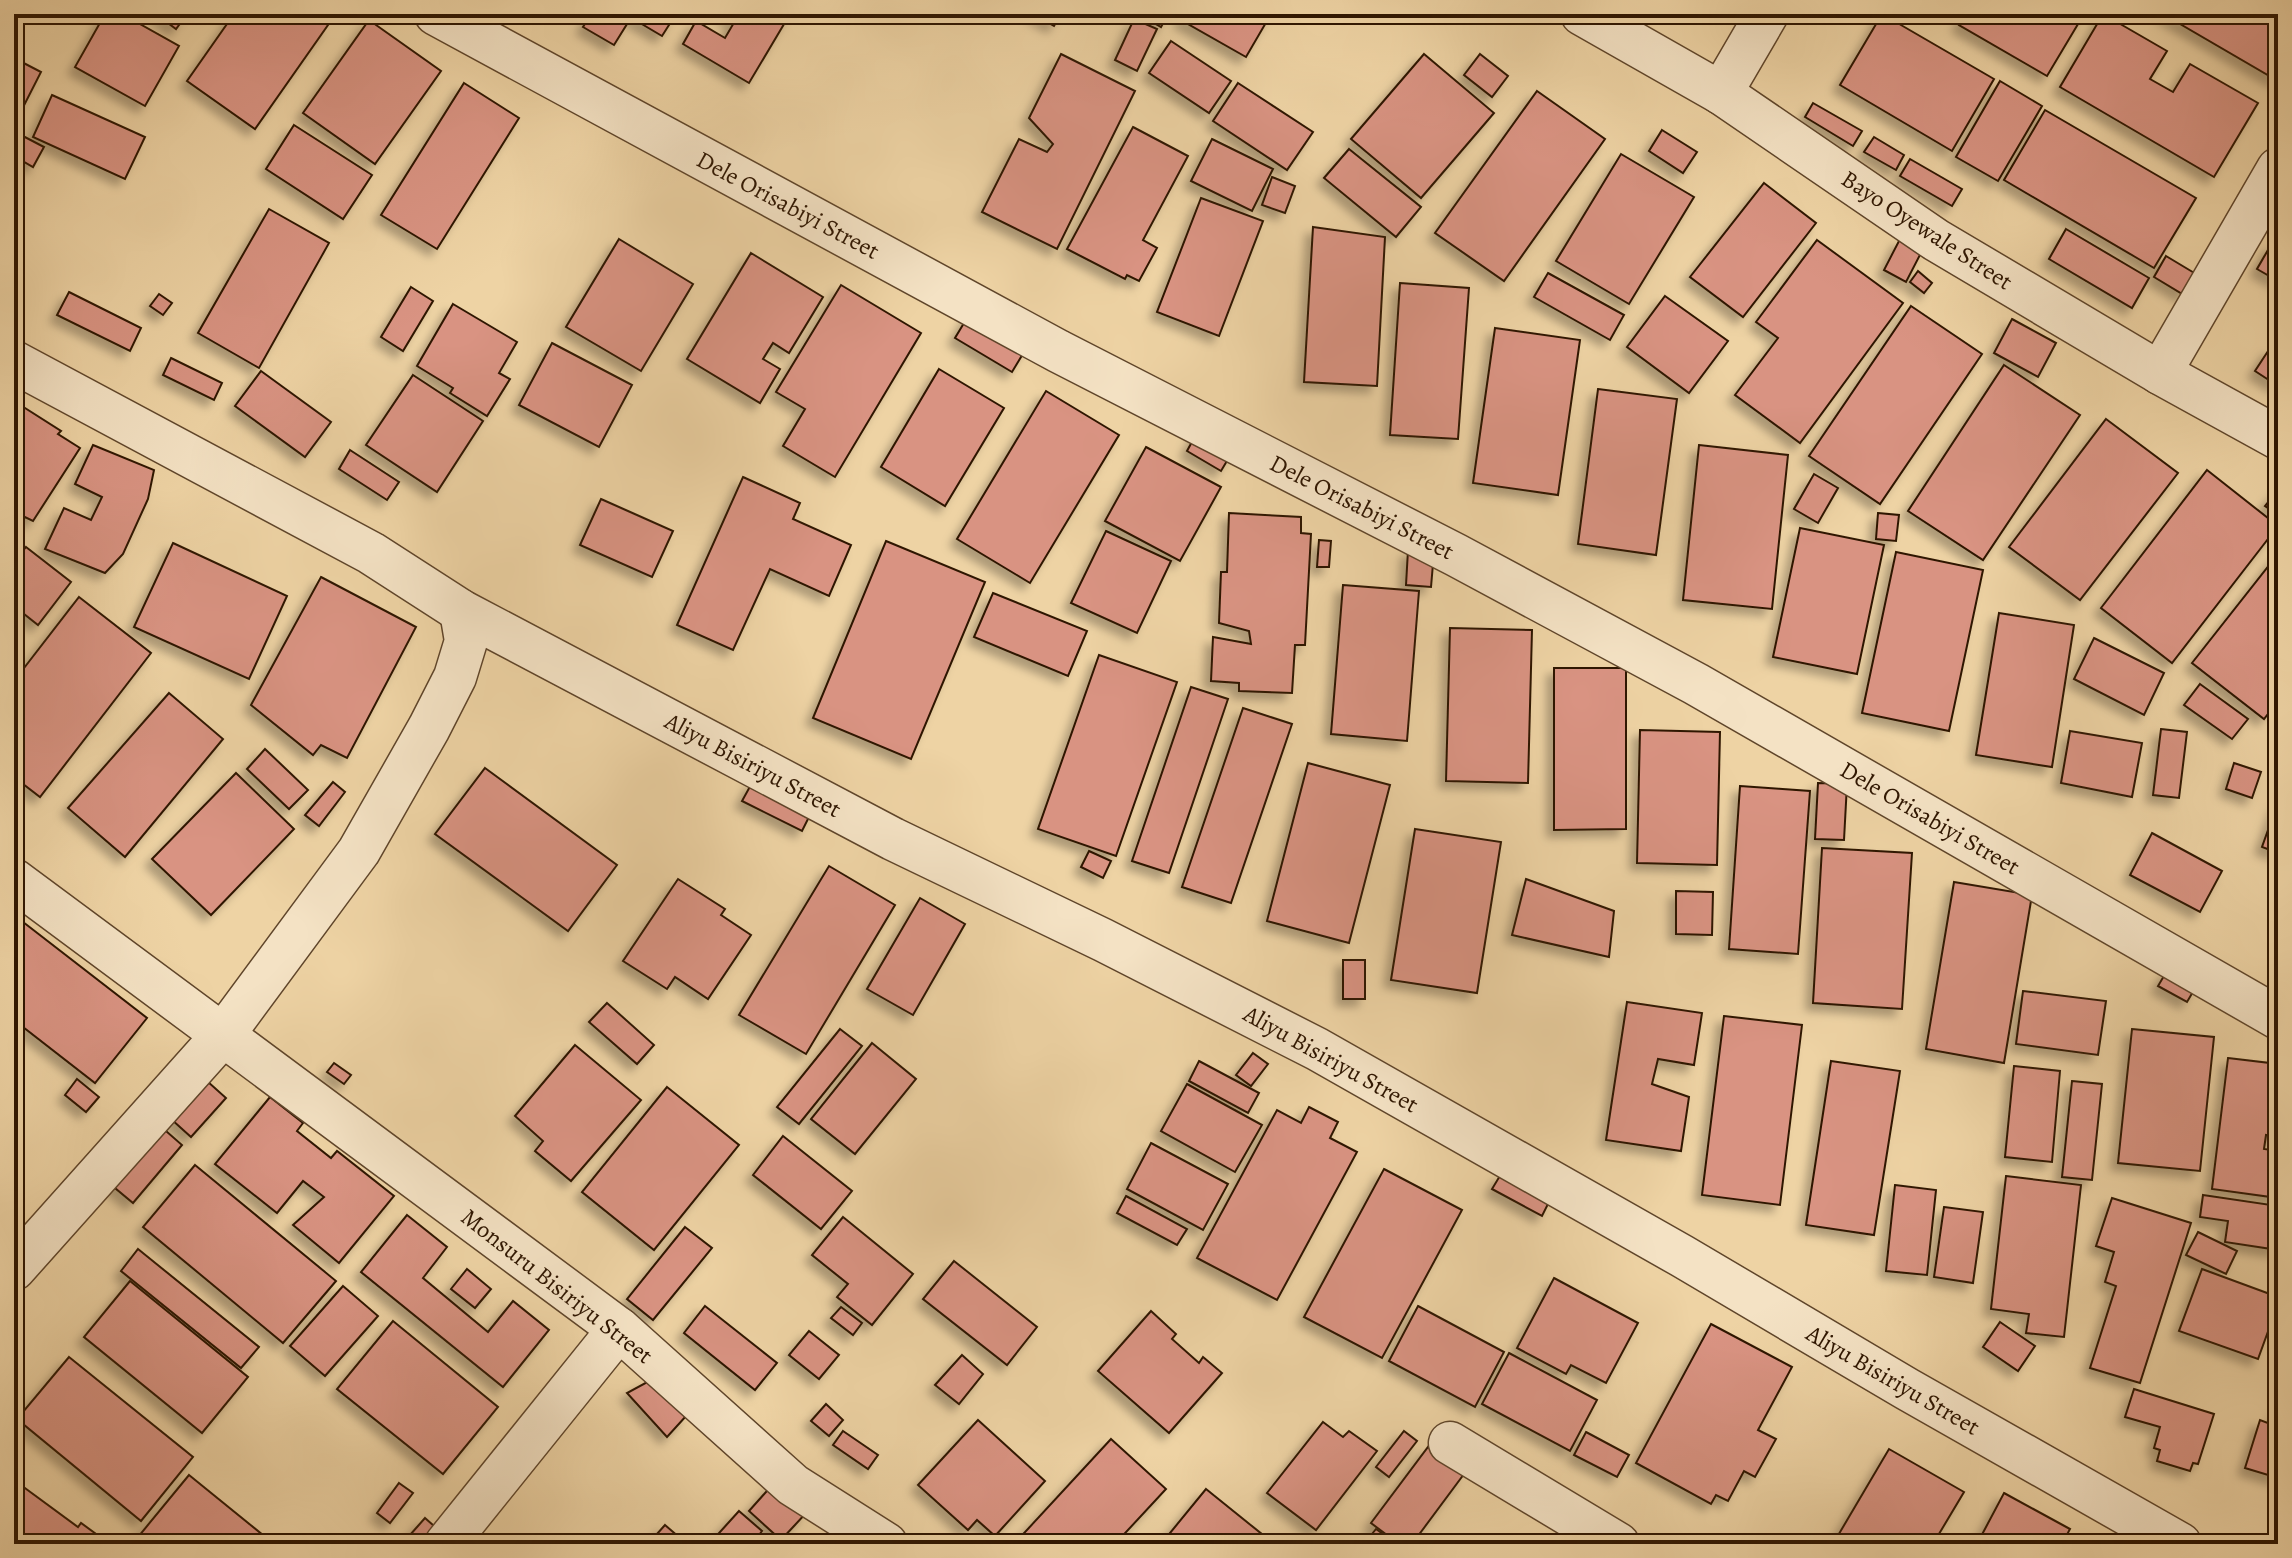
<svg xmlns="http://www.w3.org/2000/svg" width="2292" height="1558" font-family="Alegreya,serif">
	<style>
		.building { fill: #d99382; stroke: #2f1601; stroke-width: 2; filter: url(#shadow) }
		.lines { fill: none; stroke-linecap: round; stroke-linejoin: round }
		.minor-casing { stroke: #5f452a; stroke-width: 45 }
		.minor { stroke: #f4e2c4; stroke-width: 42 }
		.labels { text-anchor: middle; dominant-baseline: central; stroke-width: 6; stroke-linejoin: round; paint-order: stroke }
		.street-label { font-size: 24px; fill: #2f1601; stroke: #f4e2c4 }
	</style>
	<defs>
		<filter id="shadow"><feDropShadow dx="-7" dy="7" stdDeviation="4" flood-color="#0004"/></filter>
	</defs>
	<rect width="100%" height="100%" fill="#eed3a4"/>
	<filter id="stains"><feTurbulence type="fractalNoise" baseFrequency=".0025" numOctaves="4"/><feColorMatrix values="0 0 0 0 .2 0 0 0 0 .09 0 0 0 0 .02 0 0 0 .5 -.17"/></filter>
	<radialGradient id="worn" r=".72"><stop offset=".6" stop-color="#630" stop-opacity="0"/><stop offset="1" stop-color="#630" stop-opacity=".3"/></radialGradient>
	<!-- building -->
	<g class="building">
		<polygon points="105,14 122,14 179,46 145,106 75,67"/>
		<polygon points="156,14 187,14 176,29"/>
		<polygon points="234,14 312,14 328,25 255,129 187,81"/>
		<polygon points="591,14 609,14 627,24 614,45 583,27"/>
		<polygon points="625,14 676,14 662,36"/>
		<polygon points="722,14 790,14 749,83 683,44 696,21 725,38 735,21"/>
		<polygon points="1033,14 1061,14 1054,26"/>
		<polygon points="1139,14 1168,14 1161,27"/>
		<polygon points="1184,14 1271,14 1246,57 1181,20"/>
		<polygon points="1882,14 1994,79 1952,151 1840,85"/>
		<polygon points="1965,14 2084,14 2047,76 1959,25"/>
		<polygon points="2103,14 2167,51 2150,79 2173,92 2190,64 2258,103 2214,177 2060,87"/>
		<polygon points="2163,14 2278,14 2278,81"/>
		<polygon points="1134,19 1157,29 1137,71 1115,60"/>
		<polygon points="369,20 441,71 375,164 303,113"/>
		<polygon points="1171,41 1231,81 1209,113 1149,73"/>
		<polygon points="1061,54 1135,91 1057,249 982,212 1019,139 1047,152 1053,144 1029,118"/>
		<polygon points="1424,54 1494,113 1421,198 1351,139"/>
		<polygon points="1480,54 1508,76 1492,97 1464,75"/>
		<polygon points="14,58 41,72 14,125"/>
		<polygon points="2000,81 2042,106 1998,181 1956,157"/>
		<polygon points="464,83 519,118 437,249 381,215"/>
		<polygon points="1238,83 1313,132 1287,170 1213,121"/>
		<polygon points="1537,91 1605,139 1504,281 1435,233"/>
		<polygon points="52,95 145,137 125,179 33,137"/>
		<polygon points="1813,103 1862,131 1853,146 1805,117"/>
		<polygon points="2045,110 2196,198 2154,268 2004,180"/>
		<polygon points="294,125 372,175 343,219 266,169"/>
		<polygon points="1133,127 1188,156 1143,240 1157,248 1139,281 1127,275 1125,279 1067,249"/>
		<polygon points="1662,130 1697,152 1683,173 1649,151"/>
		<polygon points="21,135 44,147 33,167 14,156 14,147"/>
		<polygon points="1874,137 1904,155 1896,170 1864,152"/>
		<polygon points="1212,139 1273,169 1252,211 1191,181"/>
		<polygon points="1349,149 1421,207 1396,237 1324,178"/>
		<polygon points="1621,154 1694,197 1629,304 1556,261"/>
		<polygon points="1910,159 1962,189 1952,206 1900,176"/>
		<polygon points="1272,177 1295,186 1285,213 1262,205"/>
		<polygon points="1764,183 1816,223 1743,317 1690,277"/>
		<polygon points="1201,198 1263,221 1219,336 1157,312"/>
		<polygon points="269,209 329,243 259,368 198,333"/>
		<polygon points="1313,227 1385,237 1377,386 1304,382"/>
		<polygon points="2066,229 2149,278 2132,308 2049,259"/>
		<polygon points="619,239 693,284 641,371 566,327"/>
		<polygon points="1900,239 1922,251 1906,282 1884,270"/>
		<polygon points="1817,240 1903,303 1800,443 1735,395 1778,338 1756,322"/>
		<polygon points="2272,243 2278,247 2278,281 2257,269"/>
		<polygon points="751,253 823,297 789,353 773,343 763,359 780,369 760,403 687,359"/>
		<polygon points="2166,256 2196,274 2184,295 2154,277"/>
		<polygon points="1918,271 1932,283 1924,293 1910,282"/>
		<polygon points="1548,273 1624,315 1610,340 1534,297"/>
		<polygon points="1400,283 1469,288 1458,439 1390,435"/>
		<polygon points="841,285 921,333 835,477 783,446 805,409 776,392"/>
		<polygon points="411,287 433,301 403,351 381,337"/>
		<polygon points="69,292 141,328 130,351 57,315"/>
		<polygon points="159,294 172,303 163,315 150,306"/>
		<polygon points="1665,296 1728,341 1689,393 1627,347"/>
		<polygon points="453,304 517,342 499,373 510,379 487,416 450,393 453,388 417,366"/>
		<polygon points="1911,306 1982,354 1880,504 1809,456"/>
		<polygon points="970,313 1027,347 1012,372 955,338"/>
		<polygon points="2012,319 2056,343 2038,377 1994,353"/>
		<polygon points="1495,328 1580,340 1558,495 1473,483"/>
		<polygon points="552,343 632,385 599,447 519,405"/>
		<polygon points="2270,348 2278,353 2278,386 2255,371"/>
		<polygon points="171,358 222,383 214,400 163,375"/>
		<polygon points="2004,365 2080,415 1983,560 1908,511"/>
		<polygon points="939,369 1004,408 945,506 881,467"/>
		<polygon points="261,371 331,422 305,457 235,406"/>
		<polygon points="413,375 483,421 437,492 366,445"/>
		<polygon points="1598,389 1677,399 1656,555 1578,544"/>
		<polygon points="1046,391 1119,435 1030,583 957,539"/>
		<polygon points="14,401 61,431 58,434 80,448 33,521 25,517 18,529 14,526"/>
		<polygon points="2106,419 2178,473 2080,600 2009,547"/>
		<polygon points="1199,429 1234,449 1221,471 1187,451"/>
		<polygon points="93,445 154,470 148,499 123,554 105,573 45,549 64,508 91,520 102,497 75,484"/>
		<polygon points="1699,445 1788,455 1772,609 1683,600"/>
		<polygon points="1146,447 1221,487 1180,561 1105,521"/>
		<polygon points="350,450 399,482 387,500 339,469"/>
		<polygon points="2207,470 2278,526 2172,663 2101,608"/>
		<polygon points="1814,474 1838,488 1818,523 1794,509"/>
		<polygon points="743,477 800,503 793,519 851,545 829,596 770,569 733,650 677,625"/>
		<polygon points="2278,490 2278,515 2265,506"/>
		<polygon points="601,499 673,531 652,577 580,545"/>
		<polygon points="1229,513 1301,517 1301,533 1311,534 1305,645 1295,645 1292,693 1239,691 1239,683 1211,681 1213,637 1251,644 1249,631 1219,623 1221,572 1227,572"/>
		<polygon points="1878,513 1899,515 1896,541 1876,539"/>
		<polygon points="1800,528 1884,545 1857,674 1773,657"/>
		<polygon points="1106,531 1171,561 1137,633 1071,603"/>
		<polygon points="1319,540 1331,541 1329,567 1317,567"/>
		<polygon points="886,541 985,582 911,759 813,718"/>
		<polygon points="173,543 287,596 249,679 134,627"/>
		<polygon points="26,547 71,582 38,625 14,606 14,562"/>
		<polygon points="1408,550 1434,552 1431,587 1406,585"/>
		<polygon points="1896,552 1983,570 1949,731 1862,713"/>
		<polygon points="2278,554 2278,701 2264,719 2192,663"/>
		<polygon points="321,577 416,627 347,758 321,745 313,755 251,705"/>
		<polygon points="1343,585 1419,591 1407,741 1331,734"/>
		<polygon points="993,593 1087,631 1068,676 974,637"/>
		<polygon points="79,597 151,653 40,797 14,777 14,681"/>
		<polygon points="1999,613 2074,625 2052,767 1976,755"/>
		<polygon points="1450,628 1532,630 1528,783 1446,781"/>
		<polygon points="2094,638 2164,673 2144,715 2074,679"/>
		<polygon points="1099,655 1177,682 1116,856 1038,829"/>
		<polygon points="1554,668 1626,668 1626,829 1554,830"/>
		<polygon points="2200,684 2248,719 2232,739 2184,705"/>
		<polygon points="1191,687 1228,699 1169,873 1132,861"/>
		<polygon points="169,693 223,739 125,857 68,808"/>
		<polygon points="1243,708 1292,724 1231,903 1182,887"/>
		<polygon points="2161,729 2187,732 2179,798 2153,795"/>
		<polygon points="1640,730 1720,732 1717,865 1637,863"/>
		<polygon points="2070,731 2142,743 2132,797 2061,783"/>
		<polygon points="265,749 308,790 289,809 247,769"/>
		<polygon points="1308,763 1390,785 1349,943 1267,921"/>
		<polygon points="2234,763 2261,772 2252,798 2226,789"/>
		<polygon points="485,768 617,865 568,931 435,834"/>
		<polygon points="236,773 294,829 211,915 152,859"/>
		<polygon points="753,781 812,811 802,831 742,801"/>
		<polygon points="333,782 345,792 319,826 305,815"/>
		<polygon points="1818,783 1847,784 1844,840 1815,839"/>
		<polygon points="1740,786 1810,791 1798,954 1729,949"/>
		<polygon points="2278,802 2278,853 2262,847"/>
		<polygon points="1415,829 1501,842 1477,993 1391,980"/>
		<polygon points="2152,833 2222,871 2200,912 2130,875"/>
		<polygon points="1822,848 1912,853 1902,1009 1813,1003"/>
		<polygon points="1089,851 1111,861 1103,878 1081,867"/>
		<polygon points="829,866 895,905 806,1054 739,1015"/>
		<polygon points="678,879 725,909 721,915 751,935 708,999 675,977 667,989 623,961"/>
		<polygon points="1526,879 1614,911 1609,957 1512,935"/>
		<polygon points="1954,882 2032,895 2004,1063 1926,1049"/>
		<polygon points="1676,891 1713,892 1712,935 1676,934"/>
		<polygon points="920,898 965,924 913,1015 867,989"/>
		<polygon points="14,915 147,1018 95,1083 14,1020"/>
		<rect x="1343" y="960" width="22" height="39"/>
		<polygon points="2168,969 2197,985 2187,1002 2158,986"/>
		<polygon points="2023,991 2106,1001 2098,1055 2016,1044"/>
		<polygon points="1627,1002 1702,1013 1694,1065 1658,1059 1652,1084 1689,1097 1681,1151 1606,1140"/>
		<polygon points="607,1003 654,1045 637,1064 589,1022"/>
		<polygon points="1724,1016 1802,1025 1780,1205 1702,1195"/>
		<polygon points="840,1029 862,1046 799,1124 777,1107"/>
		<polygon points="2132,1029 2214,1037 2200,1171 2118,1163"/>
		<polygon points="872,1043 916,1079 855,1154 811,1119"/>
		<polygon points="575,1045 641,1100 571,1181 535,1151 543,1141 515,1116"/>
		<polygon points="1253,1053 1268,1064 1251,1086 1236,1075"/>
		<polygon points="2228,1058 2278,1064 2278,1137 2266,1135 2264,1149 2278,1151 2278,1198 2212,1189"/>
		<polygon points="1199,1061 1259,1093 1248,1113 1189,1081"/>
		<polygon points="1831,1061 1900,1071 1874,1235 1806,1225"/>
		<polygon points="334,1063 351,1075 344,1084 327,1072"/>
		<polygon points="2014,1066 2060,1071 2052,1162 2005,1157"/>
		<polygon points="77,1079 99,1097 86,1112 65,1095"/>
		<polygon points="207,1081 226,1098 191,1137 171,1119"/>
		<polygon points="2072,1081 2102,1084 2092,1180 2062,1177"/>
		<polygon points="1187,1084 1262,1125 1235,1172 1161,1131"/>
		<polygon points="667,1087 739,1145 654,1250 582,1192"/>
		<polygon points="270,1097 303,1123 297,1131 331,1158 337,1151 394,1196 339,1263 293,1225 324,1197 303,1181 277,1213 215,1164"/>
		<polygon points="1309,1107 1338,1122 1330,1138 1357,1152 1277,1300 1197,1258 1277,1110 1301,1123"/>
		<polygon points="158,1124 182,1145 133,1203 109,1183"/>
		<polygon points="783,1136 852,1191 821,1229 753,1175"/>
		<polygon points="1151,1143 1228,1184 1203,1230 1127,1189"/>
		<polygon points="195,1165 336,1281 283,1343 143,1227"/>
		<polygon points="1384,1169 1462,1210 1382,1358 1304,1317"/>
		<polygon points="1501,1174 1550,1200 1542,1216 1492,1189"/>
		<polygon points="2006,1176 2081,1185 2064,1337 2026,1333 2029,1314 1991,1309"/>
		<polygon points="1895,1185 1936,1190 1927,1275 1886,1271"/>
		<polygon points="2203,1195 2278,1206 2278,1250 2225,1242 2228,1221 2200,1217"/>
		<polygon points="1126,1196 1187,1229 1177,1245 1117,1213"/>
		<polygon points="2112,1198 2191,1223 2140,1383 2090,1368 2116,1286 2105,1282 2114,1252 2096,1246"/>
		<polygon points="1944,1207 1983,1212 1973,1283 1934,1277"/>
		<polygon points="407,1215 447,1247 423,1278 488,1332 513,1301 549,1330 503,1387 361,1272"/>
		<polygon points="843,1217 913,1274 872,1325 837,1297 848,1284 812,1255"/>
		<polygon points="685,1227 712,1248 653,1320 627,1299"/>
		<polygon points="2198,1232 2237,1251 2226,1274 2186,1255"/>
		<polygon points="138,1249 259,1347 241,1368 121,1271"/>
		<polygon points="954,1261 1037,1327 1007,1365 923,1299"/>
		<polygon points="467,1269 491,1289 475,1308 451,1289"/>
		<polygon points="2202,1269 2278,1297 2278,1304 2258,1359 2179,1331"/>
		<polygon points="1554,1278 1638,1323 1606,1383 1571,1365 1566,1374 1517,1348"/>
		<polygon points="130,1281 248,1377 202,1433 84,1337"/>
		<polygon points="343,1286 378,1316 325,1376 290,1346"/>
		<polygon points="705,1306 777,1363 755,1390 684,1333"/>
		<polygon points="1418,1306 1504,1352 1475,1407 1389,1361"/>
		<polygon points="841,1307 862,1323 853,1335 831,1318"/>
		<polygon points="1151,1311 1176,1334 1172,1339 1199,1363 1203,1357 1222,1373 1169,1433 1098,1371"/>
		<polygon points="393,1321 498,1407 443,1474 337,1389"/>
		<polygon points="2000,1322 2035,1346 2018,1371 1983,1347"/>
		<polygon points="1711,1324 1792,1367 1758,1430 1776,1439 1755,1477 1744,1471 1728,1501 1716,1495 1711,1504 1636,1463"/>
		<polygon points="809,1331 839,1355 819,1379 789,1355"/>
		<polygon points="1509,1353 1597,1400 1570,1451 1482,1404"/>
		<polygon points="962,1355 983,1374 959,1404 935,1385"/>
		<polygon points="69,1357 193,1457 141,1521 17,1419"/>
		<polygon points="651,1380 687,1415 667,1437 627,1393"/>
		<polygon points="2134,1389 2214,1414 2198,1464 2193,1463 2190,1471 2157,1461 2160,1450 2154,1448 2160,1427 2125,1417"/>
		<polygon points="826,1404 843,1420 829,1436 811,1421"/>
		<polygon points="2278,1408 2278,1478 2245,1468 2260,1420 2273,1425"/>
		<polygon points="978,1420 1045,1481 995,1536 977,1520 968,1530 918,1485"/>
		<polygon points="1323,1422 1343,1437 1349,1431 1377,1451 1316,1530 1267,1493"/>
		<polygon points="843,1431 878,1455 868,1469 833,1445"/>
		<polygon points="1404,1431 1417,1441 1389,1477 1376,1467"/>
		<polygon points="1586,1432 1629,1455 1617,1477 1574,1455"/>
		<polygon points="1111,1439 1166,1489 1115,1544 1014,1544"/>
		<polygon points="1428,1447 1464,1474 1412,1544 1399,1544 1371,1523"/>
		<polygon points="1889,1449 1964,1492 1933,1544 1833,1544"/>
		<polygon points="189,1475 274,1544 147,1544 138,1537"/>
		<polygon points="14,1480 78,1527 81,1523 107,1542 106,1544 14,1544"/>
		<polygon points="399,1483 413,1493 390,1523 377,1513"/>
		<polygon points="774,1483 807,1512 781,1540 749,1511"/>
		<polygon points="1206,1489 1268,1539 1264,1544 1161,1544"/>
		<polygon points="2004,1493 2070,1529 2062,1544 1977,1544"/>
		<polygon points="739,1511 762,1531 759,1535 769,1544 710,1543"/>
		<polygon points="425,1518 443,1534 434,1544 402,1544"/>
		<polygon points="665,1525 687,1544 648,1544"/>
		<polygon points="1376,1529 1397,1544 1364,1544"/>
	</g>
	<g class="lines">
		<!-- minor casing -->
		<g class="minor-casing">
			<g id="minor">
				<polyline points="436,14 1058,351 1456,555 1696,684 2278,1018"/>
				<polyline points="1582,14 1721,93 1936,240 2160,373 2278,438"/>
				<polyline points="1721,93 1767,14"/>
				<polyline points="14,362 371,553 461,611 893,839 1103,940 1317,1049 1682,1256 1907,1389 2180,1544"/>
				<polyline points="2160,373 2278,169"/>
				<polyline points="14,880 619,1329 793,1485 886,1544"/>
				<polyline points="14,1269 223,1035 359,851 429,728 455,677 466,641 461,611"/>
				<polyline points="1450,1443 1618,1544"/>
				<polyline points="446,1544 619,1329"/>
			</g>
		</g>
		<!-- minor -->
		<use href="#minor" class="minor"/>
	</g>
	<g class="labels">
		<!-- street labels -->
		<g class="street-label">
			<text transform="translate(788 205) rotate(28)">Dele Orisabiyi Street</text>
			<text transform="translate(1927 230) rotate(33)">Bayo Oyewale Street</text>
			<text transform="translate(1362 507) rotate(27)">Dele Orisabiyi Street</text>
			<text transform="translate(753 765) rotate(28)">Aliyu Bisiriyu Street</text>
			<text transform="translate(1930 818) rotate(30)">Dele Orisabiyi Street</text>
			<text transform="translate(1331 1059) rotate(29)">Aliyu Bisiriyu Street</text>
			<text transform="translate(557 1286) rotate(38)">Monsuru Bisiriyu Street</text>
			<text transform="translate(1893 1380) rotate(30)">Aliyu Bisiriyu Street</text>
		</g>
	</g>
	<!-- margin -->
	<rect width="2292" height="1558" fill="none" stroke="#eed3a4" stroke-width="48"/>
	<rect x="16" y="16" width="2260" height="1526" fill="none" stroke="#2f1601" stroke-width="4"/>
	<rect x="24" y="24" width="2244" height="1510" fill="none" stroke="#2f1601" stroke-width="2"/>
	<rect width="100%" height="100%" filter="url(#stains)"/>
	<rect width="100%" height="100%" fill="url(#worn)"/>
</svg>
